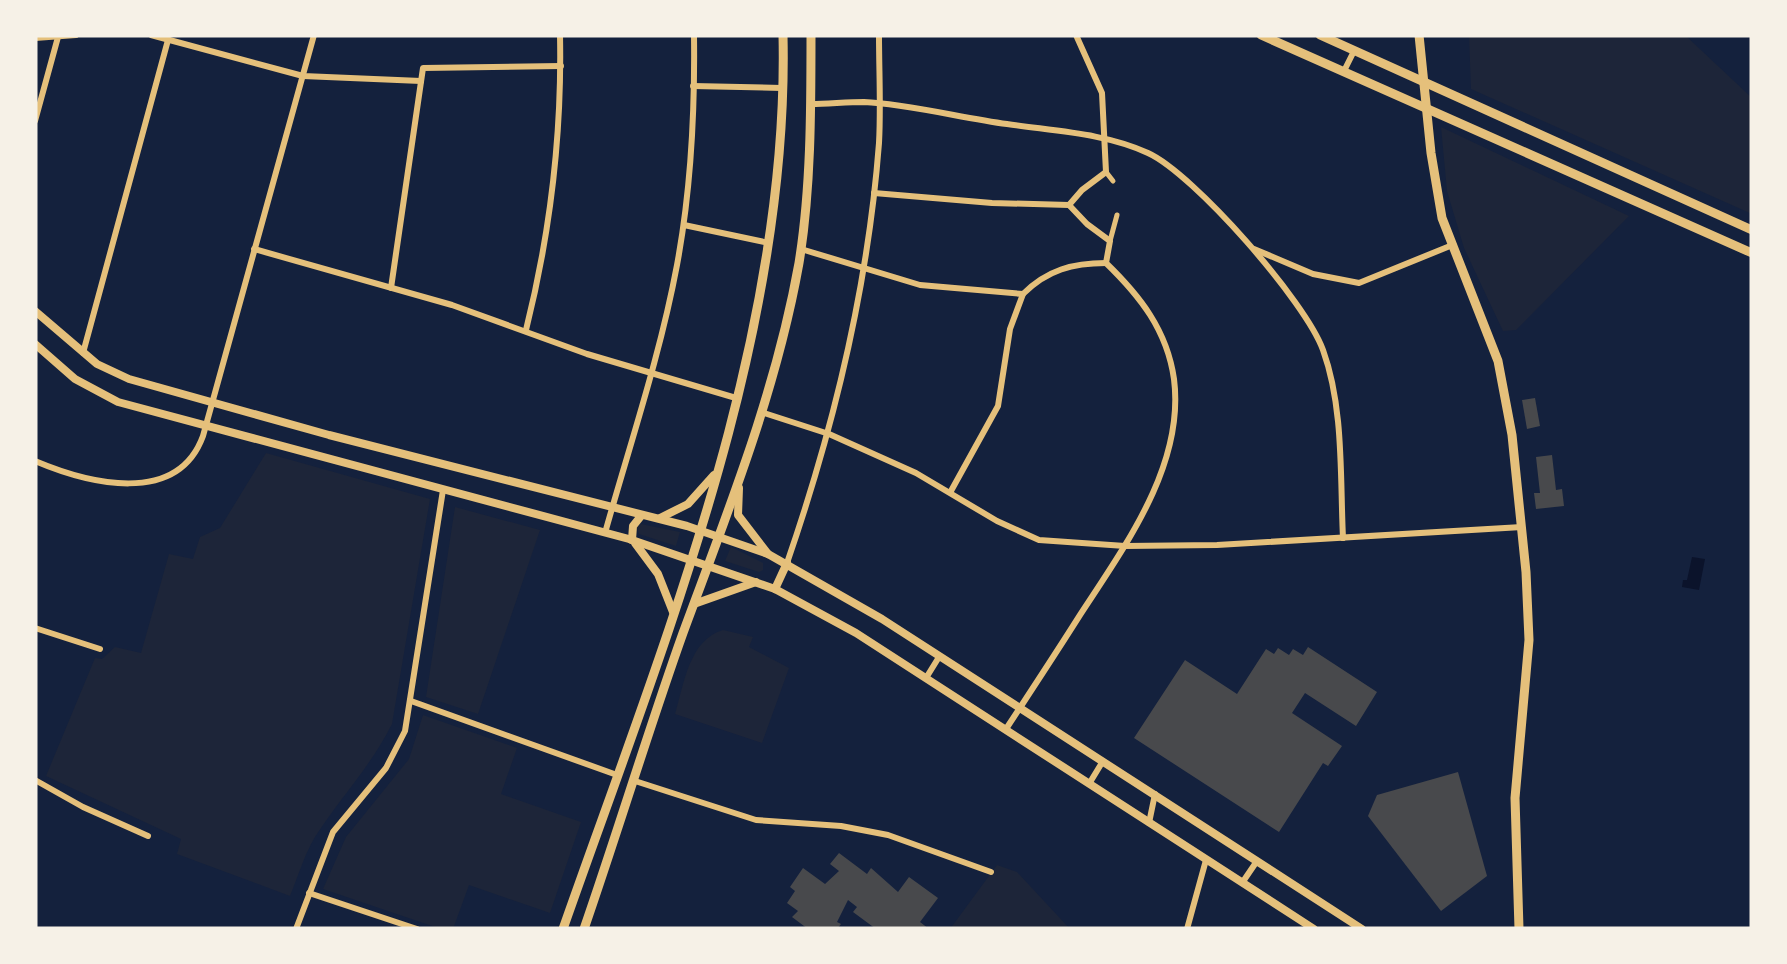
<svg xmlns="http://www.w3.org/2000/svg" width="1787" height="964" font-family="'IBM Plex Sans',sans-serif">
	<style>
		.green { fill: #1d2539 }
		.water { fill: #0b132b }
		.building { fill: #48494c }
		.lines { fill: none; stroke-linecap: round; stroke-linejoin: round }
		.pedestrian { stroke: #e5c07b; stroke-width: 5 }
		.minor { stroke: #e5c07b; stroke-width: 6 }
		.tertiary { stroke: #e5c07b; stroke-width: 8 }
		.secondary { stroke: #e5c07b; stroke-width: 9 }
		.primary { stroke: #e5c07b; stroke-width: 9 }
	</style>
	<rect width="100%" height="100%" fill="#14213d"/>
	<!-- green -->
	<g class="green">
		<polygon points="1469,35 1685,35 1752,98 1752,214 1471,89"/>
		<polygon points="1441,127 1629,216 1516,330 1503,331 1464,248 1447,191"/>
		<path d="M266 453 430 499 392 724C371 766 340 798 315 837 304 855 298 877 290 896L177 854 181 839 46 776 95 658 102 659 115 647 141 653 169 554 193 559 200 537 220 528Z"/>
		<polygon points="455,507 540,530 478,714 426,697"/>
		<polygon points="641,524 680,532 676,546 639,534 637,527"/>
		<polygon points="731,547 763,563 763,570 759,572 725,561"/>
		<path d="M723 630 753 637 749 647 789 668 762 743 675 714C684 684 689 640 723 630Z"/>
		<polygon points="423,715 517,748 501,794 581,822 550,913 469,885 453,929 441,929 323,889 346,837 409,759"/>
		<polygon points="997,865 1017,872 1070,929 950,929"/>
	</g>
	<!-- water -->
	<polygon class="water" points="1692,557 1705,559 1699,590 1682,587 1683,580 1687,580"/>
	<!-- building -->
	<g class="building">
		<polygon points="1535,398 1540,426 1527,429 1522,400"/>
		<polygon points="1552,455 1556,490 1562,489 1564,506 1536,509 1534,493 1540,493 1536,457"/>
		<polygon points="1308,647 1377,692 1356,726 1305,693 1292,713 1342,746 1328,766 1323,763 1279,832 1134,738 1185,660 1237,694 1266,649 1274,654 1278,648 1289,655 1293,649 1303,655"/>
		<polygon points="1458,772 1487,876 1441,911 1368,816 1377,795"/>
		<polygon points="839,853 867,874 871,868 898,892 909,877 938,898 920,922 929,929 876,929 853,912 857,907 848,900 837,922 841,924 837,929 808,929 792,917 798,911 787,903 795,891 790,887 803,868 825,884 839,871 830,864"/>
	</g>
	<g class="lines">
		<!-- pedestrian -->
		<g class="pedestrian">
			<polyline points="1106,172 1113,181"/>
			<polyline points="1110,241 1117,215"/>
		</g>
		<!-- minor -->
		<g class="minor">
			<polyline points="151,35 303,76 421,81"/>
			<polyline points="35,38 76,35"/>
			<polyline points="1344,71 1354,51"/>
			<polyline points="693,86 782,88"/>
			<path d="M811 104C828 104 846 102 864 102 908 104 962 118 1007 124 1053 131 1105 133 1148 153 1194 174 1306 302 1323 350 1344 408 1340 477 1343 538"/>
			<polyline points="35,121 58,37"/>
			<path d="M874 193 992 203 1069 205 1087 224 1110 241 1106 263C1140 296 1167 330 1174 379 1185 465 1125 546 1080 615 1056 653 1031 691 1006 729"/>
			<polyline points="1069,205 1082,190 1106,172 1102,93 1076,35"/>
			<polyline points="684,225 769,243"/>
			<polyline points="254,249 452,305 587,354 736,398"/>
			<path d="M801 249 920 285 1023 294C1047 270 1073 263 1106 263"/>
			<polyline points="1254,249 1313,274 1359,283 1450,246"/>
			<polyline points="391,288 423,68 561,66"/>
			<path d="M526 330C550 234 562 133 560 35"/>
			<polyline points="83,353 168,40"/>
			<polyline points="764,413 829,434 916,473 997,521 1039,540 1125,546 1217,545 1522,527"/>
			<path d="M35 461C87 483 177 507 203 436L314 35"/>
			<polyline points="951,491 998,406 1010,329 1023,294"/>
			<path d="M605 533C630 444 660 356 677 265 691 190 695 112 694 35"/>
			<path d="M787 563C834 427 868 287 879 143 881 107 879 71 879 35"/>
			<polyline points="35,628 100,649"/>
			<polyline points="926,678 939,657"/>
			<polyline points="411,701 617,775"/>
			<polyline points="35,780 83,807 148,836"/>
			<polyline points="635,781 756,820 841,826 888,835 991,872"/>
			<polyline points="1089,784 1103,761"/>
			<polyline points="1149,823 1155,794"/>
			<polyline points="1242,883 1257,861"/>
			<polyline points="309,893 417,929"/>
			<polyline points="296,929 333,832 386,768 405,731 443,490"/>
			<polyline points="1187,929 1206,860"/>
		</g>
		<!-- tertiary -->
		<g class="tertiary">
			<polyline points="35,311 97,364 129,379 329,435 687,526 768,554 882,619 1362,929"/>
			<polyline points="35,344 75,379 118,402 629,539 775,589 856,633 1314,929"/>
			<polyline points="739,488 738,515 768,554"/>
			<polyline points="660,518 688,504 714,475"/>
			<polyline points="632,540 633,526 641,516"/>
			<polyline points="635,543 658,574 673,612"/>
			<polyline points="775,589 787,563"/>
			<polyline points="694,604 756,582"/>
		</g>
		<!-- secondary -->
		<polyline class="secondary" points="1419,35 1431,153 1442,218 1498,361 1512,435 1526,572 1529,640 1515,798 1519,929"/>
		<!-- primary -->
		<g class="primary">
			<polyline points="1261,35 1752,253"/>
			<polyline points="1320,35 1752,230"/>
			<path d="M563 929C662 647 790 338 783 35"/>
			<path d="M584 929C618 831 648 731 683 633 728 511 776 392 799 263 811 189 811 110 811 35"/>
		</g>
	</g>
	<!-- border -->
	<rect width="1787" height="964" fill="none" stroke="#f6f1e7" stroke-width="75"/>
</svg>
